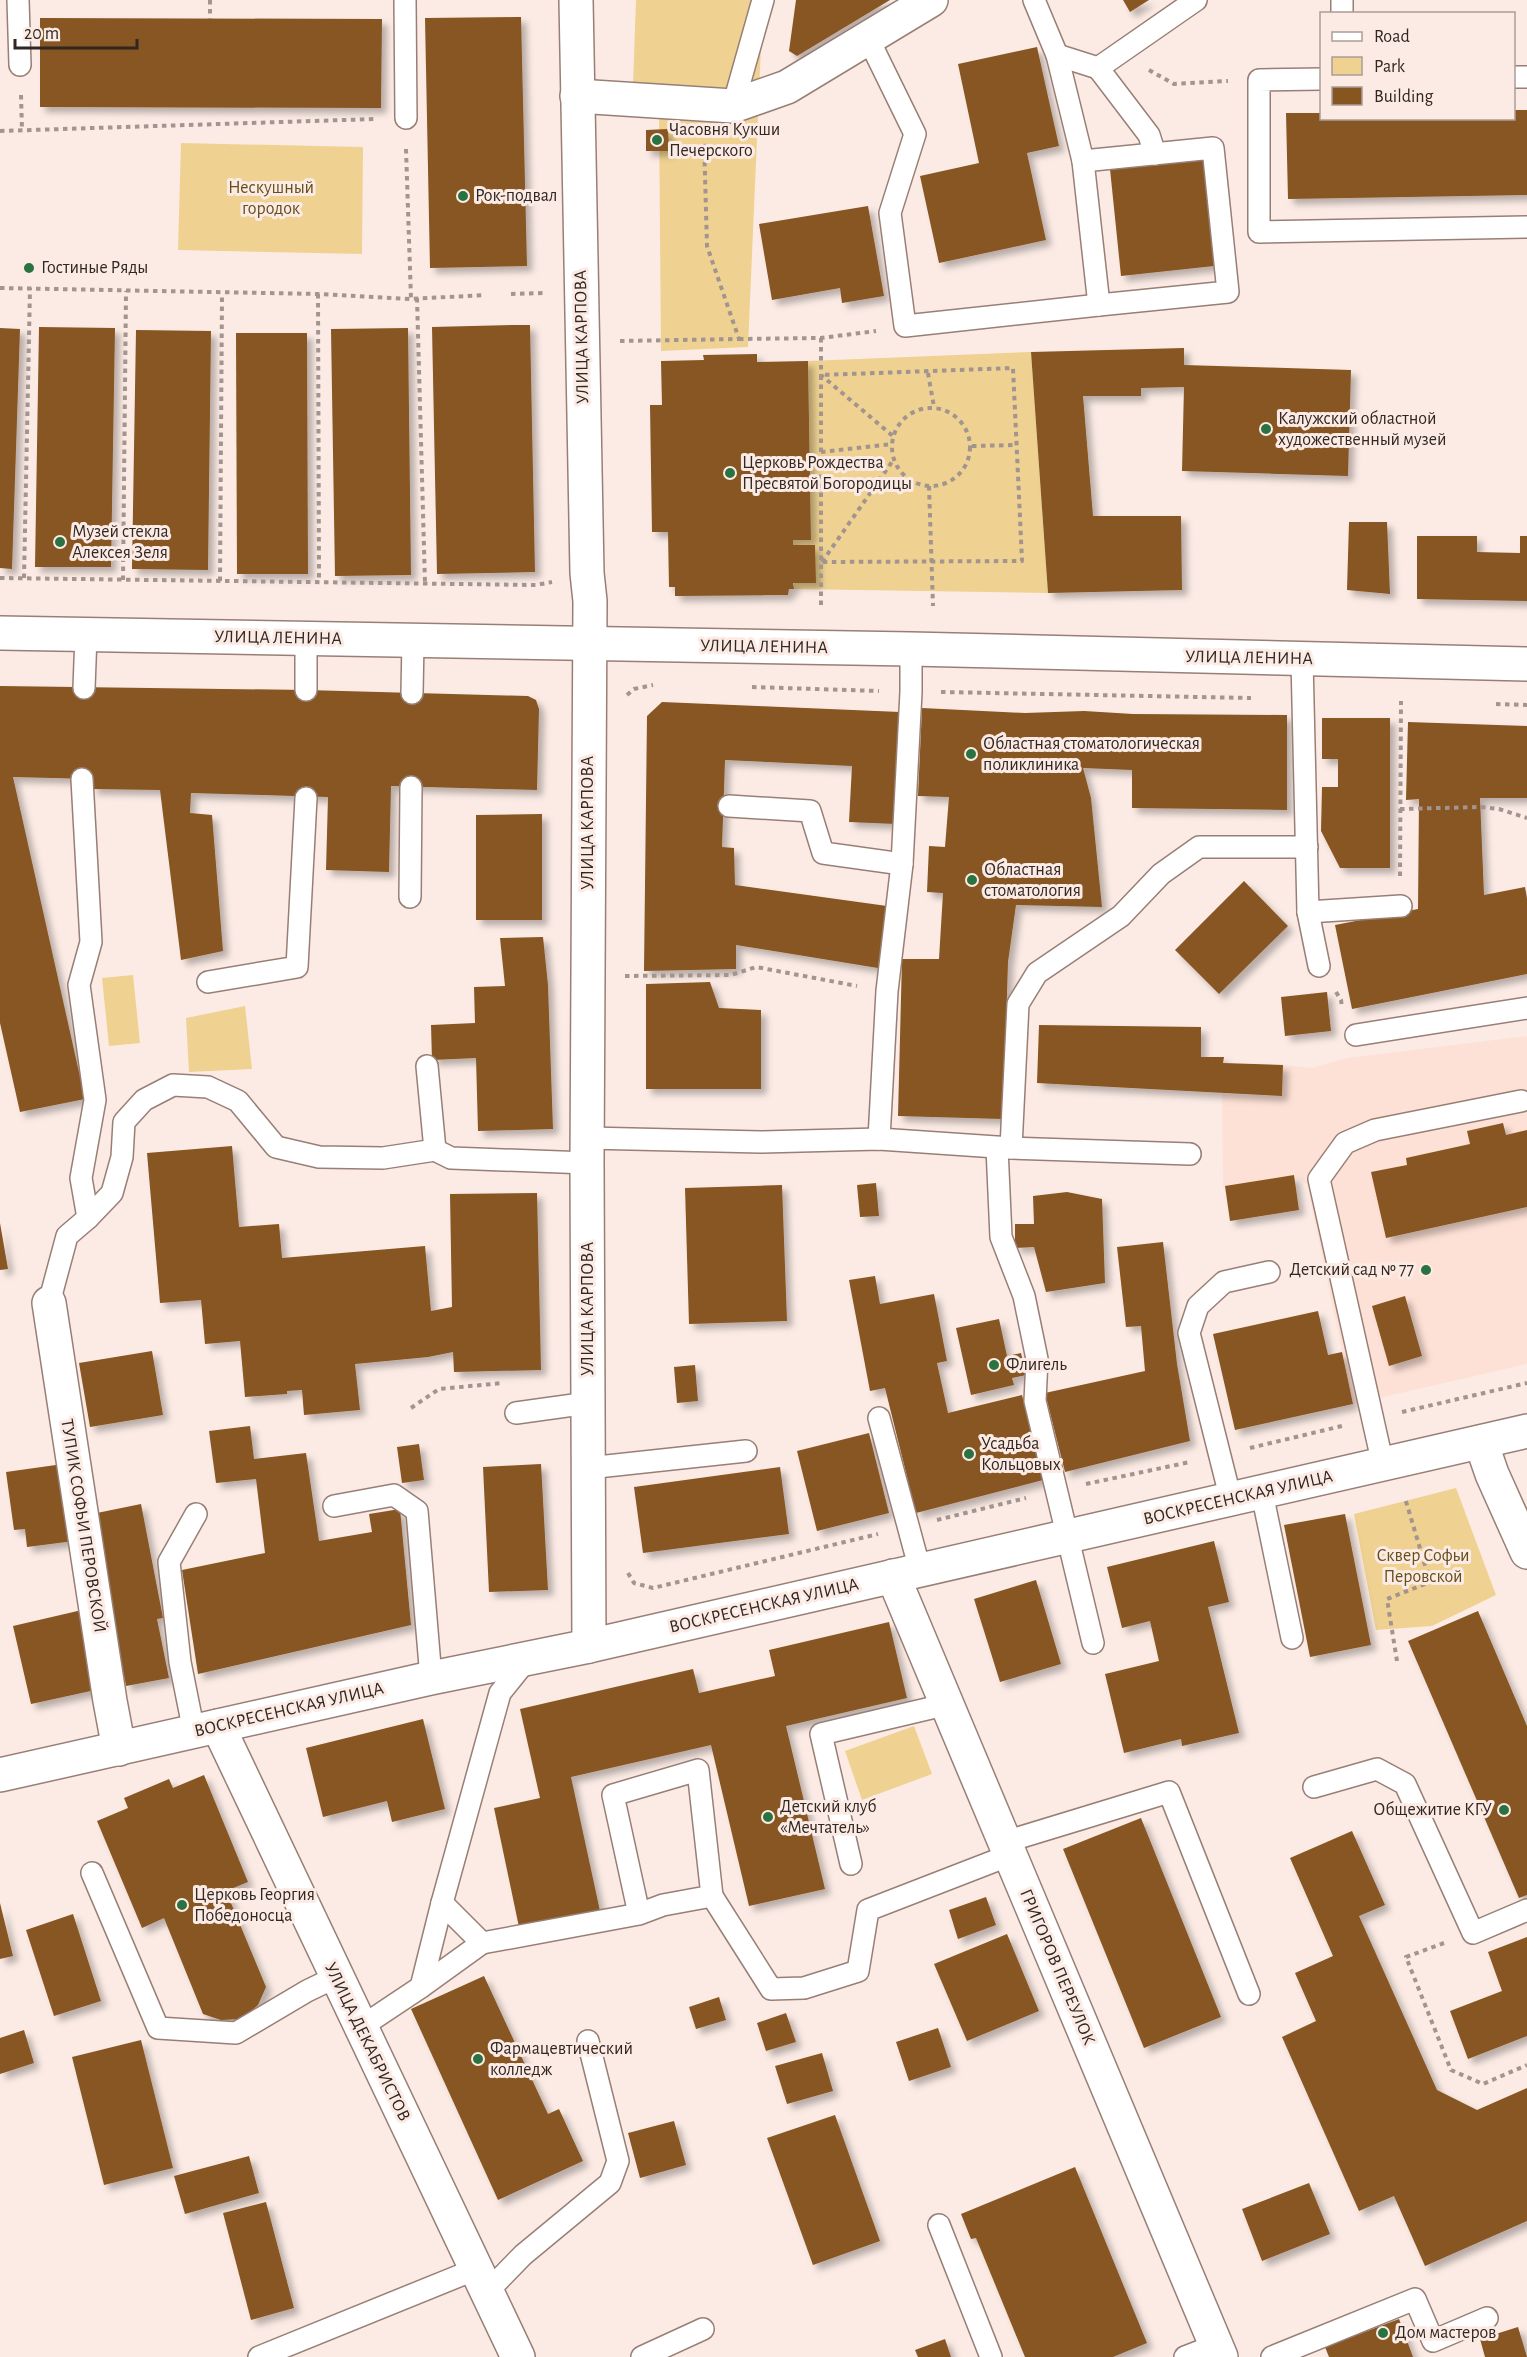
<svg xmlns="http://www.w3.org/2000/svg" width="1527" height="2357" font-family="'Alegreya Sans',sans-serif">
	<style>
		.built { fill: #fee1d6 }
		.green { fill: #efd291 }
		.building { fill: #875620; filter: url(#shadow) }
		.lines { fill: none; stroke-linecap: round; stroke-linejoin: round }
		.service-casing { stroke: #987f75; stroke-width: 24 }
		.minor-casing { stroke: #987f75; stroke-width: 36 }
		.secondary-casing { stroke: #987f75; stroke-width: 36 }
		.path { stroke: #a2948f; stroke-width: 4; stroke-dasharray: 4.5 4.5; stroke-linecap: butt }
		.service { stroke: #fff; stroke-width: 21 }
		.minor { stroke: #fff; stroke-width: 33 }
		.secondary { stroke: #fff; stroke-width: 33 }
		.poi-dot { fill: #2a7340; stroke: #fcebe5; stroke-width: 2 }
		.labels { text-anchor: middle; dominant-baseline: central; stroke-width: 6; stroke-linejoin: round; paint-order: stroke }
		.poi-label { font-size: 18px; fill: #312722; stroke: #fcebe5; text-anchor: start }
		.park-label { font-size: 18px; fill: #644f1b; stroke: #fcebe5 }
		.street-label { font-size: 18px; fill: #312722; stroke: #fcebe5 }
	</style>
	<defs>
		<filter id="shadow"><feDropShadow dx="5.5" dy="5.5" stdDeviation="3" flood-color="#0004"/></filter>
	</defs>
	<rect width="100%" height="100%" fill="#fcebe5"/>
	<!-- built -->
	<polygon class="built" points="1527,1036 1527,1364 1353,1404 1307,1184 1293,1175 1223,1187 1222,1094 1282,1096 1283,1065 1312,1068 1347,1058"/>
	<!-- green -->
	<g class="green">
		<polygon points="636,0 763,0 748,347 661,351 659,113 632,112"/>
		<polygon points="181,143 363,147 362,254 178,250"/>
		<polygon points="1031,352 1048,593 794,589 793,540 811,540 808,361"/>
		<polygon points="133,975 140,1043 109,1046 102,978"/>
		<polygon points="245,1006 252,1069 189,1072 186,1018"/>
		<polygon points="1456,1488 1496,1595 1432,1626 1376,1630 1354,1514"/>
		<polygon points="914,1726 932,1774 862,1800 845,1751"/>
	</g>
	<!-- building -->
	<g class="building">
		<polygon points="796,0 890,0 797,56 789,51"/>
		<polygon points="1123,0 1149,0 1130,12"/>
		<polygon points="521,17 527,266 430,268 425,18"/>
		<polygon points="40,18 382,19 381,108 40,107"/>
		<polygon points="1037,47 1059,146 1027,153 1046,240 939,263 920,176 979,163 958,64"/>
		<polygon points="1514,110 1527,110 1527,195 1288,199 1286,113 1322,113 1322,118 1514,118"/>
		<polygon points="668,129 669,151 646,151 646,130"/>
		<polygon points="1203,159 1214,266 1121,276 1110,169"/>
		<polygon points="868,206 884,296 842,303 840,288 772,300 759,224"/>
		<polygon points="512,325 530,325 535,572 437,574 432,327"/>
		<polygon points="39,327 115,328 111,567 35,567"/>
		<polygon points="0,328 20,329 12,569 0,568"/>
		<polygon points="408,328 411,575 335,576 331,329"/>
		<polygon points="136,330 211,331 208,570 132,569"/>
		<polygon points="236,333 307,333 308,574 237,574"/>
		<polygon points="1184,348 1184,365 1351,370 1348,476 1182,471 1184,387 1141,388 1141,396 1083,396 1093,516 1181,516 1182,590 1048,593 1031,352"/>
		<polygon points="757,354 757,362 808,361 811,540 793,540 793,545 815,545 816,583 793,583 794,589 789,589 788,595 675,596 675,587 669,587 668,532 652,532 650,405 662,405 661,361 704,360 703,355"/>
		<polygon points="1349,522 1387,522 1390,594 1347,590"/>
		<polygon points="1417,536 1477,536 1477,552 1520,553 1520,536 1527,536 1527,601 1417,599"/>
		<polygon points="0,686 306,690 528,696 536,700 539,709 537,790 391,786 389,872 326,870 328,797 191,793 190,813 212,815 223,951 181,960 160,790 91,789 93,779 13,777 85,1099 20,1112 0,1023"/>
		<polygon points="662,702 900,712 896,824 849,822 852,766 725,760 722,847 734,848 735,885 887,906 878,968 736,945 736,969 644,971 647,716"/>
		<polygon points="922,708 1025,713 1084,711 1133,714 1287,715 1287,810 1132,808 1132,770 1083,768 1091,798 1102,907 1016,905 1008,962 1003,1119 898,1116 902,959 939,959 943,893 927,892 929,846 945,847 949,797 918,796"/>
		<polygon points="1322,718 1390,718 1390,868 1340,868 1321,831 1322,787 1338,787 1338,759 1322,759"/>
		<polygon points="1408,722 1527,726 1527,798 1480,798 1484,895 1525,887 1527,899 1527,974 1352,1009 1335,925 1418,909 1419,799 1406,800"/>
		<polygon points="542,814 542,920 476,920 476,815"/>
		<polygon points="1244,881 1288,926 1219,994 1175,950"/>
		<polygon points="543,937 548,985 553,1129 478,1131 476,1058 432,1060 431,1025 475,1023 474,987 505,986 500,938"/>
		<polygon points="710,982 719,1008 761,1010 761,1089 646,1089 646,984"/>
		<polygon points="1327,992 1331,1031 1285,1036 1281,997"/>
		<polygon points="1039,1025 1201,1027 1201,1057 1224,1057 1223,1063 1283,1065 1282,1096 1037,1083"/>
		<polygon points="1503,1123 1506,1135 1527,1130 1527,1207 1386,1238 1371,1172 1407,1165 1406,1158 1470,1144 1467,1131"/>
		<polygon points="232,1146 239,1227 279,1224 282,1258 425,1246 431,1311 452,1307 450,1194 537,1193 541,1370 454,1372 453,1352 428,1357 355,1364 360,1410 304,1415 302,1390 287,1391 287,1394 245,1397 240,1341 205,1344 201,1300 160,1303 147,1153"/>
		<polygon points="1294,1175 1299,1210 1230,1221 1225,1186"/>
		<polygon points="876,1183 879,1216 860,1217 857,1185"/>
		<polygon points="782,1185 787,1321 689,1324 685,1188"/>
		<polygon points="1067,1192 1102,1199 1105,1283 1046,1292 1034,1247 1015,1248 1015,1224 1034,1224 1033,1196"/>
		<polygon points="0,1223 8,1269 0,1270"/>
		<polygon points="1163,1242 1177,1364 1190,1441 1065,1472 1045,1393 1145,1371 1141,1326 1126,1327 1117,1247"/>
		<polygon points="875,1276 880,1304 934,1294 947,1361 937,1363 948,1413 1022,1395 1043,1480 916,1513 885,1388 870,1391 849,1280"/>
		<polygon points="1405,1296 1422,1356 1389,1366 1372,1306"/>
		<polygon points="1318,1311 1328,1355 1342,1352 1353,1404 1235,1430 1213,1334"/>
		<polygon points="999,1319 1007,1356 1021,1353 1026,1375 1012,1378 1014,1385 971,1395 956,1328"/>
		<polygon points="152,1351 163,1415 90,1427 79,1363"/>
		<polygon points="695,1365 698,1401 677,1403 674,1367"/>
		<polygon points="250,1426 254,1459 306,1453 319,1541 372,1532 369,1514 400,1509 411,1625 198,1674 182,1570 265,1553 256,1479 216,1483 209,1431"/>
		<polygon points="869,1433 889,1513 817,1531 797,1451"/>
		<polygon points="419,1444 424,1480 402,1483 397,1447"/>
		<polygon points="63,1464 74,1541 27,1547 25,1529 14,1530 6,1472"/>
		<polygon points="541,1464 548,1590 489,1592 483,1467"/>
		<polygon points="780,1467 789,1534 643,1553 634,1487"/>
		<polygon points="141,1504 163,1618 157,1619 169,1678 126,1686 92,1514"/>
		<polygon points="1345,1514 1371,1645 1310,1657 1284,1525"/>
		<polygon points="1214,1541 1229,1602 1208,1607 1239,1733 1182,1746 1181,1739 1124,1753 1105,1674 1159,1661 1150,1621 1122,1628 1107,1567"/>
		<polygon points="1036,1580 1061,1664 1000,1682 974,1599"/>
		<polygon points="82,1610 100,1689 31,1704 13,1626"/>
		<polygon points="1478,1611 1527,1726 1527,1895 1519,1898 1408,1641"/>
		<polygon points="889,1622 907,1698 786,1726 825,1889 749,1906 711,1745 571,1777 600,1911 519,1927 494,1808 540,1798 520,1709 693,1669 699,1693 775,1676 769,1650"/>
		<polygon points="423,1719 445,1809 392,1822 387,1801 323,1817 306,1748"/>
		<polygon points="204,1775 248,1882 226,1891 266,1987 258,2005 242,2019 221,2020 203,2014 164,1918 142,1928 97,1821 128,1808 124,1798 169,1779 173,1788"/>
		<polygon points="1141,1818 1221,2017 1144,2048 1063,1849"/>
		<polygon points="1352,1831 1385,1905 1359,1916 1437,2090 1477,2110 1527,2088 1527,2221 1425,2266 1394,2196 1359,2211 1282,2037 1316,2021 1295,1973 1333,1956 1290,1858"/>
		<polygon points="986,1897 996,1925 958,1939 949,1910"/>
		<polygon points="0,1903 13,1956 0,1959"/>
		<polygon points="73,1914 101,2001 54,2016 26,1930"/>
		<polygon points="1007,1934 1039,2011 967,2041 934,1964"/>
		<polygon points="1527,1937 1527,2036 1468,2059 1450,2011 1502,1991 1488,1952"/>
		<polygon points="484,1976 548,2114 559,2109 583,2161 498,2200 411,2009"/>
		<polygon points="719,1997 726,2020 696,2029 689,2007"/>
		<polygon points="786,2013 796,2042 766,2051 757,2023"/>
		<polygon points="938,2028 951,2067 909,2081 896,2042"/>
		<polygon points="24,2030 34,2063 0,2074 0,2038"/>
		<polygon points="141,2040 173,2168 104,2185 72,2057"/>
		<polygon points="822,2053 833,2091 787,2104 775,2066"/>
		<polygon points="835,2115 880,2241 813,2265 767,2138"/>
		<polygon points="674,2121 686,2165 640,2178 628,2133"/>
		<polygon points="249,2156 259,2193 185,2214 174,2176"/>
		<polygon points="1075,2167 1147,2343 1113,2357 1025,2357 976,2238 971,2239 961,2214"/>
		<polygon points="1309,2183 1330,2234 1262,2261 1242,2209"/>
		<polygon points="266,2202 294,2308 251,2320 223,2213"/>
		<polygon points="1399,2319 1413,2357 1329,2357 1325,2347"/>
		<polygon points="1518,2327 1527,2357 1485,2357 1480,2339"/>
		<polygon points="945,2339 951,2357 918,2357 915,2350"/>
	</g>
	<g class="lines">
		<!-- service casing -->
		<g class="service-casing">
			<g id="service">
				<polyline points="18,0 20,65"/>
				<polyline points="405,0 406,118"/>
				<polyline points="1034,0 1057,55 1098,68 1196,0"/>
				<polyline points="1342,0 1342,14"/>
				<polyline points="868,38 915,134 890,213 905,326 1099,305"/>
				<polyline points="1057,55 1083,161"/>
				<polyline points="1098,68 1149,135 1155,154"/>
				<polyline points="1514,77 1527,77"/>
				<polyline points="1322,79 1259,80 1259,232 1527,227"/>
				<polyline points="733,106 763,0"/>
				<polygon points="1213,148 1228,292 1099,305 1083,161"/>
				<polyline points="306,639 306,690"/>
				<polyline points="1302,660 1308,912 1319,966"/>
				<polyline points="84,688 86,635"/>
				<polyline points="412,693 413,641"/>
				<polyline points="729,806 810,811 823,853 902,864"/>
				<polyline points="410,897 411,787"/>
				<polyline points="1308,912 1401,906"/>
				<polyline points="208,982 297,967 306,798"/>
				<polyline points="1356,1035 1527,1008"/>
				<polyline points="427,1066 435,1150 451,1158 587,1163"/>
				<polyline points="588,1138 761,1142 879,1139 1011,1148 1018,1004 1037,973 1121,916 1161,874 1199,847 1307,847"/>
				<polyline points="879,1139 887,991 902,864 911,692 911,649"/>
				<polyline points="997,1148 1001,1237 1024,1296 1037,1359 1035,1401 1093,1643"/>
				<polyline points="1011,1148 1190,1154"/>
				<polyline points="88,1218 112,1193 122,1157 124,1122 144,1100 173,1085 208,1087 238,1101 276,1147 319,1157 383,1158 435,1150"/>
				<polyline points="49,1303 67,1236 88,1218 81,1178 95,1100 79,985 91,942 82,779"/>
				<polyline points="516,1413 588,1403"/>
				<polyline points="879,1418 920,1570"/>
				<polyline points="1383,1465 1319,1179 1345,1143 1375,1130 1521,1101"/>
				<polyline points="588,1468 746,1451"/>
				<polyline points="1262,1493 1292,1638"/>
				<polyline points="1231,1500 1189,1333 1198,1306 1224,1282 1269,1272"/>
				<polyline points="334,1506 394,1495 417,1511 431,1678"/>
				<polyline points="529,1657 500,1693 442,1903 482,1943 639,1914 663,1905 712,1896 698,1770 613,1795 639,1914"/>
				<polyline points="194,1732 180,1662 169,1562 196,1514"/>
				<polyline points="1314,1787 1377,1769 1405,1784 1473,1933 1527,1910"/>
				<polyline points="1005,1842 1169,1792 1249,1994"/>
				<polyline points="851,1864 821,1734 948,1704"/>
				<polyline points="92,1873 158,2028 236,2033 307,1991 336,1977"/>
				<polyline points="712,1896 771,1989 804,1988 858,1971 868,1910 1010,1855"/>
				<polyline points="421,1987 482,1943"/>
				<polyline points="361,2027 421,1987 442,1903"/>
				<polyline points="939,2225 991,2357"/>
				<polyline points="487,2292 523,2255 610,2183 618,2161 588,2041"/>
				<polyline points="259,2357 476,2269"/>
				<polyline points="642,2357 703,2329"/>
				<polyline points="1185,2357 1216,2345"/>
				<polyline points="1272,2357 1415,2299 1433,2341 1487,2318"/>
			</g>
		</g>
		<!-- minor casing -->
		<g class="minor-casing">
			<g id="minor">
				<polyline points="576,0 587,573 590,601 587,1163 589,1646"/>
				<polyline points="577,96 733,106 787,87 931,0"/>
				<polyline points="49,1303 110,1701 119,1749"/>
				<polyline points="1481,1442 1492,1474 1527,1552"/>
				<polyline points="893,1576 1221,2357"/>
				<polyline points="218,1726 518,2357"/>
				<polyline points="0,1775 431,1678 589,1646 1527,1431"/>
			</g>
		</g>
		<!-- secondary casing -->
		<g class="secondary-casing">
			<polyline id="secondary" points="0,633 911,649 1527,664"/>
		</g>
		<!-- path -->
		<g class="path">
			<polyline points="210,0 210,19"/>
			<polyline points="1149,70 1174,84 1228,81"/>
			<polyline points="21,95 22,130"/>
			<polyline points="0,131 375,119"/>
			<polyline points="406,149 411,299"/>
			<polyline points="0,288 318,294 411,299 484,295"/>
			<polyline points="318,294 319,582"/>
			<polyline points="511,294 544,293"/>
			<polyline points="417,298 425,584"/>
			<polyline points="821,338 821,375 894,437"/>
			<polyline points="739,339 821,338 876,331"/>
			<polyline points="620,341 739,339 707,246 704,140"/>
			<polyline points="928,373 934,407"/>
			<circle cx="931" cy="447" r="39"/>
			<polyline points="972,446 1016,445"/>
			<polyline points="821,452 892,444"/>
			<polyline points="929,486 933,606"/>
			<polyline points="822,562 894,459"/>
			<polyline points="0,578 536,585 552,582"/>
			<polyline points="24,578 30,288"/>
			<polyline points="123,580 126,291"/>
			<polyline points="220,581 222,294"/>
			<polyline points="821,605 821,375 1013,368 1022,561 822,562"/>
			<polyline points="752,687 879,691"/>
			<polyline points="941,692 1251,698"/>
			<polyline points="627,695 634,689 653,685"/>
			<polyline points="1496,704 1527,705"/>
			<polyline points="1400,809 1481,807 1499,809 1527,818"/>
			<polyline points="1400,876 1401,701"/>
			<polyline points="625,976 731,975 756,967 857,986"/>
			<polyline points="1336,992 1341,1000 1342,1007"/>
			<polyline points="411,1408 439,1389 503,1383"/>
			<polyline points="1402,1412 1527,1383"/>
			<polyline points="1250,1448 1342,1426"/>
			<polyline points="1086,1484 1190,1462"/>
			<polyline points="937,1520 1026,1498"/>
			<polyline points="628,1573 634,1583 653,1588 878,1534"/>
			<polyline points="1397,1661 1387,1599 1430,1582 1405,1498"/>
			<polyline points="1444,1943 1406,1957 1451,2070 1483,2084 1527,2065"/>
		</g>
		<!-- service -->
		<use href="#service" class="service"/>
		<!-- minor -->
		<use href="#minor" class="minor"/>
		<!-- secondary -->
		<use href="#secondary" class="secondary"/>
	</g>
	<!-- markers -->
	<g class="poi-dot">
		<circle cx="657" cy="140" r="6"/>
		<circle cx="463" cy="196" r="6"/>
		<circle cx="29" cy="268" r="6"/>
		<circle cx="1266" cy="429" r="6"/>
		<circle cx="730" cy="473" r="6"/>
		<circle cx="60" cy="542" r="6"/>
		<circle cx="971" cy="754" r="6"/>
		<circle cx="972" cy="880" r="6"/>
		<circle cx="1426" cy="1270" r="6"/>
		<circle cx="994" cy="1365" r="6"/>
		<circle cx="969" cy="1454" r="6"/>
		<circle cx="1504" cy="1810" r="6"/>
		<circle cx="768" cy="1817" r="6"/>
		<circle cx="182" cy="1905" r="6"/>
		<circle cx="478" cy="2059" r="6"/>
		<circle cx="1383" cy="2333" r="6"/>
	</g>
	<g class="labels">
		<!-- poi labels -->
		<g class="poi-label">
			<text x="669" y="130">Часовня Кукши<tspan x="669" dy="21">Печерского</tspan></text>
			<text x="475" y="196">Рок-подвал</text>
			<text x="41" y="268">Гостиные Ряды</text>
			<text x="1278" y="419">Калужский областной<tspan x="1278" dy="21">художественный музей</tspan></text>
			<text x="742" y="463">Церковь Рождества<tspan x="742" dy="21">Пресвятой Богородицы</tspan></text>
			<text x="72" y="532">Музей стекла<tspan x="72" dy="21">Алексея Зеля</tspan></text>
			<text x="983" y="744">Областная стоматологическая<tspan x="983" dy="21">поликлиника</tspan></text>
			<text x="984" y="870">Областная<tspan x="984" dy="21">стоматология</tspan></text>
			<text x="1414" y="1270" text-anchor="end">Детский сад № 77</text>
			<text x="1006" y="1365">Флигель</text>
			<text x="981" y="1444">Усадьба<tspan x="981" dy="21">Кольцовых</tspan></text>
			<text x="780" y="1807">Детский клуб<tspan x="780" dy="21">«Мечтатель»</tspan></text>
			<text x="1492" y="1810" text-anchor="end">Общежитие КГУ</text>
			<text x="194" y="1895">Церковь Георгия<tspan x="194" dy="21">Победоносца</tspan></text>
			<text x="490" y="2049">Фармацевтический<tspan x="490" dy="21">колледж</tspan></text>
			<text x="1395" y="2333">Дом мастеров</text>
		</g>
		<!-- park labels -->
		<g class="park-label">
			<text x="271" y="188">Нескушный<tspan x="271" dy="21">городок</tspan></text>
			<text x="1423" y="1556">Сквер Софьи<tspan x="1423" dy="21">Перовской</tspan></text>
		</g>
		<!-- street labels -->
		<g class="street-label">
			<text transform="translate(582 337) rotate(-91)">УЛИЦА КАРПОВА</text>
			<text transform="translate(278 638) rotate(1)">УЛИЦА ЛЕНИНА</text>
			<text transform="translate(764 647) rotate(1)">УЛИЦА ЛЕНИНА</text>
			<text transform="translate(1249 658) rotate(1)">УЛИЦА ЛЕНИНА</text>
			<text transform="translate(588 823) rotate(-90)">УЛИЦА КАРПОВА</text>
			<text transform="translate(588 1309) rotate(-90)">УЛИЦА КАРПОВА</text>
			<text transform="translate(1238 1498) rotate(-13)">ВОСКРЕСЕНСКАЯ УЛИЦА</text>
			<text transform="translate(83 1526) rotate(81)">ТУПИК СОФЬИ ПЕРОВСКОЙ</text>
			<text transform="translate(764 1606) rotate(-13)">ВОСКРЕСЕНСКАЯ УЛИЦА</text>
			<text transform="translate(289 1710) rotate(-13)">ВОСКРЕСЕНСКАЯ УЛИЦА</text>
			<text transform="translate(1057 1967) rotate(67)">ГРИГОРОВ ПЕРЕУЛОК</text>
			<text transform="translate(367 2042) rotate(64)">УЛИЦА ДЕКАБРИСТОВ</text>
		</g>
	</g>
	<!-- legend -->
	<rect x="1320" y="12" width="195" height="108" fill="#fcebe5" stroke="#ab9d97" stroke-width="1.5"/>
	<rect x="1332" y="32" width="30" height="9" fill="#ffffff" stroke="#ab9d97" stroke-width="1.5"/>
	<text x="1374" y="42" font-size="18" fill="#312722">Road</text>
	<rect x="1332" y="57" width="30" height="18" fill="#efd291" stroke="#ab9d97" stroke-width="1.5"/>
	<text x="1374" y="72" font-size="18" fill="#312722">Park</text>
	<rect x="1332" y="87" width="30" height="18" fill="#875620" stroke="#ab9d97" stroke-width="1.5"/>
	<text x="1374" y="102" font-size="18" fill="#312722">Building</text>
	<!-- scale -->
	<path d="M15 39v9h122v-9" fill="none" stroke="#312722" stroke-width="3"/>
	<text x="24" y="39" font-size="18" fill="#312722" stroke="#fcebe5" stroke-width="4.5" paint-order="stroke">20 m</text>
</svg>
